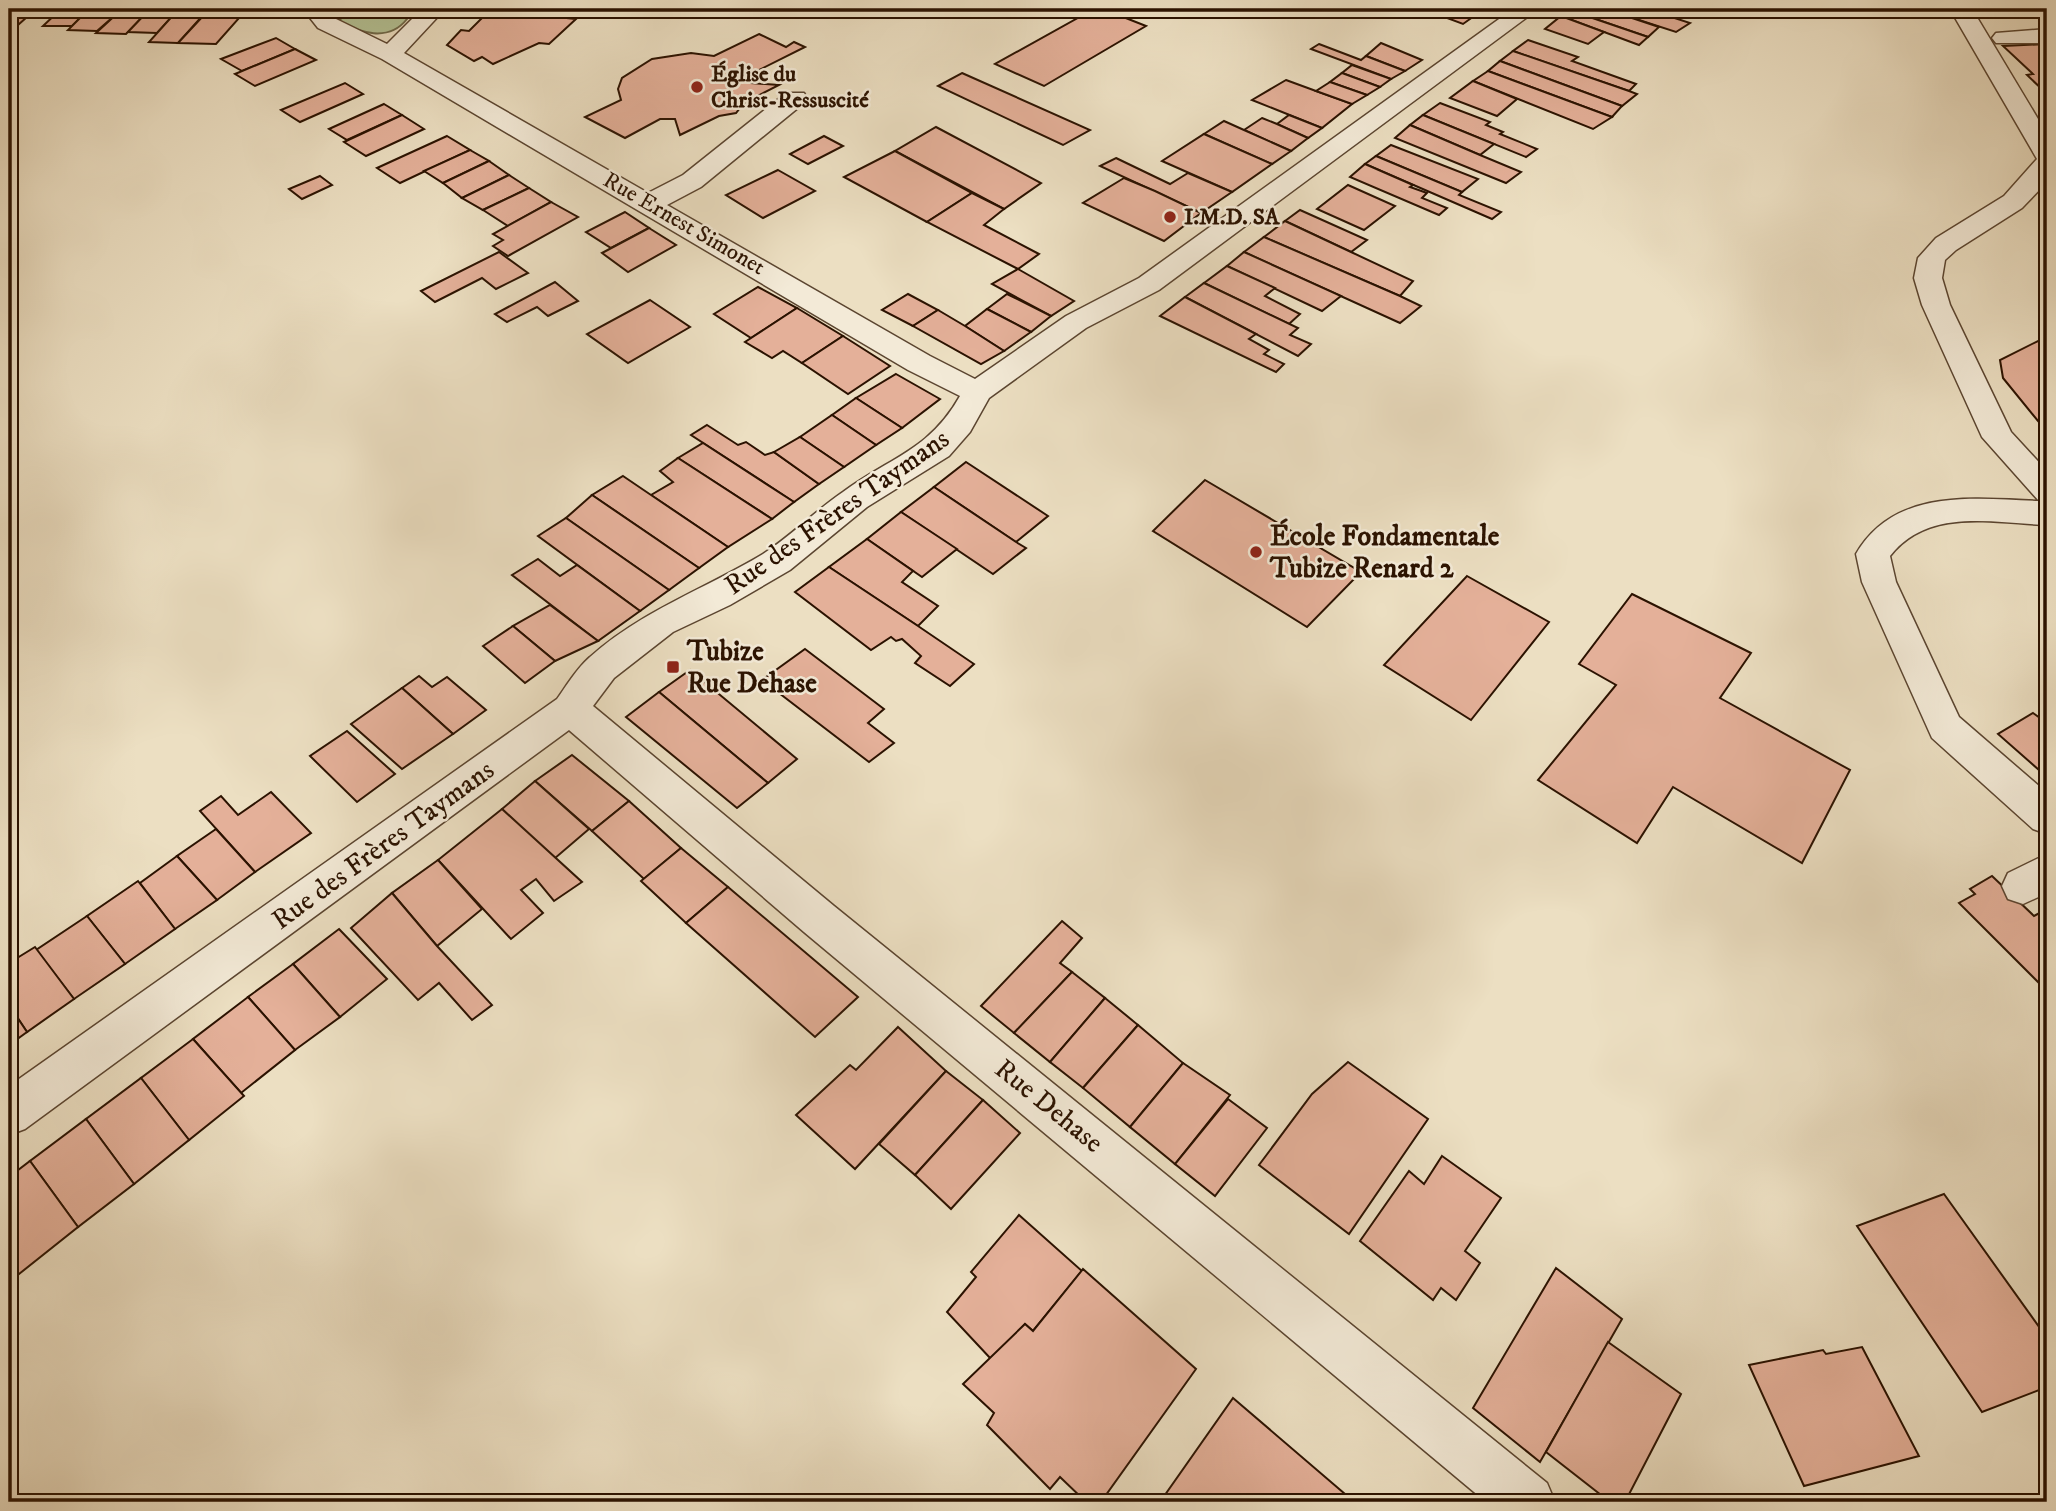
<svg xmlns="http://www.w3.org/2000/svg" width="2056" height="1511" viewBox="0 0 2056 1511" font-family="'IM FELL DW Pica',serif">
  <rect width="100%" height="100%" fill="#ecdfc2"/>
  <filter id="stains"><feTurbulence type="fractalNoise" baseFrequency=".00286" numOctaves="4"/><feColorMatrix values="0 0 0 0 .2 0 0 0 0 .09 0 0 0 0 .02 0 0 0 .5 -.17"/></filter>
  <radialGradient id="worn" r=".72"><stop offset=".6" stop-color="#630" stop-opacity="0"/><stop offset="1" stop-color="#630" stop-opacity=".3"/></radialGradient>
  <path fill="#b4c295" stroke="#706a4a" stroke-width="2" d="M 355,10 L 405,14 L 407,19 C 388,43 360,32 338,22 L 345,14 Z"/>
  <g fill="#e4b099" stroke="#2b1200" stroke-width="2">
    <polygon points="9,9 36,9 9,33"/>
    <polygon points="61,9 89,9 72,26 43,26"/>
    <polygon points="89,9 91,9 121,10 97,31 68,30"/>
    <polygon points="1094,9 1103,9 1146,26 1044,86 995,64"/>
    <polygon points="1423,9 1484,9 1463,24"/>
    <polygon points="1605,9 1647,9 1690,23 1676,32"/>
    <polygon points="1605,9 1659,27 1648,37 1569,10"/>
    <polygon points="121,10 148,11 126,34 96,33"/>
    <polygon points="490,10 576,19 549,44 539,43 493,64 482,57 474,61 447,45 461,30 469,31"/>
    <polygon points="1569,10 1648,37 1639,45 1561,16"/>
    <polygon points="148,11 177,11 157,33 128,32"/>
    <polygon points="176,12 205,13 178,43 149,42"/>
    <polygon points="204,15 240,17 216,44 178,43"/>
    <polygon points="1561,16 1604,32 1588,44 1545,29"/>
    <polygon points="759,34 786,47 794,42 805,47 749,75 751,83 779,85 744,103 736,113 719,116 680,135 675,119 660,119 625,138 585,117 621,100 618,89 622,78 652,59 691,53 714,56"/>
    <polygon points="276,38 295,49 242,71 221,59"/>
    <polygon points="1528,40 1578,57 1572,61 1636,84 1629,91 1513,51"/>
    <polygon points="1381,43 1422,60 1405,71 1366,56"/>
    <polygon points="1319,44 1361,60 1366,56 1405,71 1391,79 1311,49"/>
    <polygon points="2047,44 2047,94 2027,75 2033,74 2003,46"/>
    <polygon points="295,49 316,60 255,86 235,74"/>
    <polygon points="1513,51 1629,91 1637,94 1622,106 1500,61"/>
    <polygon points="1500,61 1622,106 1612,117 1488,71"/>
    <polygon points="1352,65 1391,79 1380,87 1342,73"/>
    <polygon points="1488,71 1612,117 1593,129 1473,81"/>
    <polygon points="962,73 1090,130 1063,145 938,86"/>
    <polygon points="1342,73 1380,87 1367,95 1330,82"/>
    <polygon points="1286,80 1316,91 1352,104 1322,128 1252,100"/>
    <polygon points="1473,81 1517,99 1497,116 1450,98"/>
    <polygon points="1330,82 1367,95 1352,104 1316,91"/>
    <polygon points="345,83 363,94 300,122 281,110"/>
    <polygon points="1440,103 1490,122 1486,125 1503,132 1500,134 1537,149 1526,157 1423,115"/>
    <polygon points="384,104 402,115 347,140 329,129"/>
    <polygon points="402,115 424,129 366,156 344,142"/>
    <polygon points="1289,115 1322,128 1308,138 1277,124"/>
    <polygon points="1423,115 1494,144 1480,155 1410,125"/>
    <polygon points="1262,118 1277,124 1308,138 1291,151 1244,130"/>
    <polygon points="1224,121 1244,130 1291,151 1272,164 1204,134"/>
    <polygon points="1410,125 1480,155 1521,172 1506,183 1395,138"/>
    <polygon points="936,127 1041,183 1004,209 895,151"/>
    <polygon points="1204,134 1272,164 1232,192 1162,161"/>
    <polygon points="447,136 470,150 400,183 377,168"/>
    <polygon points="824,136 843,146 808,164 790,154"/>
    <polygon points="1391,145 1478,179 1462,192 1376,156"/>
    <polygon points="470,150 489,161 443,183 424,171"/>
    <polygon points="895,151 972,193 927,222 844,177"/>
    <polygon points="1376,156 1462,192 1459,195 1501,212 1492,219 1365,164"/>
    <polygon points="1116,158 1170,184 1188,173 1232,192 1201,213 1100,166"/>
    <polygon points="489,161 509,175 462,198 443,183"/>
    <polygon points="1365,164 1413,185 1410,187 1427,193 1422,198 1447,208 1439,215 1350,177"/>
    <polygon points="778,170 815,191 763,218 726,195"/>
    <polygon points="509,175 529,188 483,210 462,198"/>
    <polygon points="320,176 332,185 302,199 289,189"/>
    <polygon points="1124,178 1155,191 1201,213 1164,241 1083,203"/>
    <polygon points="1348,185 1395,206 1364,230 1317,209"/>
    <polygon points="529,188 551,202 508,226 483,210"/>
    <polygon points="972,193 1004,209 984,225 1039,254 1018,269 927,222"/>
    <polygon points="551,202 578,217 508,256 493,246 503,240 493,234"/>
    <polygon points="1300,210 1367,240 1351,252 1285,221"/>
    <polygon points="625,212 649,228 611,248 586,232"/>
    <polygon points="1285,221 1351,252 1413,281 1400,296 1264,237"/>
    <polygon points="649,228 676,245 628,272 602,253"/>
    <polygon points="1264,237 1400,296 1421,306 1400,323 1244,252"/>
    <polygon points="499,252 528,273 496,289 482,278 435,302 421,291"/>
    <polygon points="1244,252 1341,296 1322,311 1227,266"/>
    <polygon points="1227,266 1275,288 1265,296 1300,314 1289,324 1204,283"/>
    <polygon points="1018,269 1074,301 1051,316 992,284"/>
    <polygon points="555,282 578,301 548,316 537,307 507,322 495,314"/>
    <polygon points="1204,283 1298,328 1290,335 1311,344 1298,356 1185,297"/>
    <polygon points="758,287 797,308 751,338 714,314"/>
    <polygon points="908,294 938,310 913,326 882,310"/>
    <polygon points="1007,294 1051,316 1031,332 987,309"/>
    <polygon points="1185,297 1256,334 1249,339 1269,350 1264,354 1284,364 1276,372 1160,316"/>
    <polygon points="650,300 690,327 628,363 587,334"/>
    <polygon points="797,308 843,336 802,363 783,351 772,358 745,342"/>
    <polygon points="987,309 1031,332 1004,351 965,326"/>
    <polygon points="938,310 965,326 1004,351 981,364 913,326"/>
    <polygon points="843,336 890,366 848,394 802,363"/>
    <polygon points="2038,341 2047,344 2047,432 2003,378 2000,360"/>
    <polygon points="896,374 940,399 902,428 856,398"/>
    <polygon points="856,398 902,428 876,445 832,415"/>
    <polygon points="832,415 876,445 844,467 800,437"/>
    <polygon points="707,425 738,445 746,442 765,455 774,452 819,484 794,502 691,435"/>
    <polygon points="800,437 844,467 819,484 774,452"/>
    <polygon points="703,443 794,502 772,519 678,458"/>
    <polygon points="678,458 772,519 728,547 651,495 673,482 660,471"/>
    <polygon points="966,462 1048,516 1016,542 934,487"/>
    <polygon points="623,476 651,495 728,547 699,568 592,495"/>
    <polygon points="1205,480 1361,572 1307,627 1153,531"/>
    <polygon points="934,487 1016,542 1026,548 993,574 901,512"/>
    <polygon points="592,495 699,568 669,590 566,518"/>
    <polygon points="901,512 957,549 922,577 867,539"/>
    <polygon points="566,518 669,590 640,611 538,536"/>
    <polygon points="867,539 913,571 902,582 938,606 918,626 829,567"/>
    <polygon points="538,559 560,576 577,565 640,611 598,641 512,575"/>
    <polygon points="829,567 918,626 974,664 950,686 915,663 921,656 902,639 896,641 891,637 871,650 795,592"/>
    <polygon points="1467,576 1549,622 1471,720 1384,665"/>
    <polygon points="1632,594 1751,653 1720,698 1850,770 1802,863 1673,787 1637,843 1538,780 1616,685 1579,664"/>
    <polygon points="550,605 598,641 555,661 513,626"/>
    <polygon points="513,626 555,661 525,683 483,646"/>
    <polygon points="805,649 884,709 868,723 894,743 869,762 762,680"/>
    <polygon points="690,670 797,759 768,783 659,692"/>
    <polygon points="419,676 432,687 447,677 486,710 453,734 402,688"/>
    <polygon points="402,688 453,734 402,769 351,724"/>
    <polygon points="659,692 768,783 737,808 626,717"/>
    <polygon points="2033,713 2047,723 2047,777 1998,734"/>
    <polygon points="347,731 395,774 357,802 310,756"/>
    <polygon points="572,755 629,801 592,831 535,781"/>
    <polygon points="535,781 589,829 554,859 502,809"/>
    <polygon points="271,792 311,833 255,872 200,811 221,796 238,815"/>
    <polygon points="629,801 681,848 644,879 592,831"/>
    <polygon points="502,809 582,882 554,901 536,879 521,890 543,913 511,939 438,860"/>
    <polygon points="216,829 255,872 217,900 177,856"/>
    <polygon points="681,848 728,887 686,923 641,881"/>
    <polygon points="177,856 217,900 175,929 140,883"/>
    <polygon points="438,860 482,909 437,946 392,893"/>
    <polygon points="1992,876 2034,916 2047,909 2047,991 1959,903 1975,894 1970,889"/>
    <polygon points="138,881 175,929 125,964 87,916"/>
    <polygon points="728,887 858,997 815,1037 686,923"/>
    <polygon points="392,893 437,946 492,1005 472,1020 439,983 418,1000 351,928"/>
    <polygon points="87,916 125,964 74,999 36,950"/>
    <polygon points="1062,921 1082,938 1060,963 1072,972 1014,1033 981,1006"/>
    <polygon points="339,929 387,979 340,1017 293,964"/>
    <polygon points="35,947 74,999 27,1032 9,1005 9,963"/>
    <polygon points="293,964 340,1017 295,1050 248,997"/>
    <polygon points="1072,972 1105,998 1050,1062 1014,1033"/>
    <polygon points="248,997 295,1050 241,1093 193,1039"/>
    <polygon points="1105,998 1138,1025 1083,1088 1050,1062"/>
    <polygon points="9,1005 27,1032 9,1045"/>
    <polygon points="1138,1025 1183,1063 1130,1127 1083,1088"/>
    <polygon points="898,1027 946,1071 855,1169 796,1115 850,1065 856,1070"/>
    <polygon points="193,1039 244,1096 189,1140 141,1078"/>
    <polygon points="1348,1062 1428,1119 1349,1234 1259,1165 1312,1094"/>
    <polygon points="1183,1063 1230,1095 1175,1164 1130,1127"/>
    <polygon points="946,1071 983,1100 915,1175 879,1144"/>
    <polygon points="141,1078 189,1140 134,1184 86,1119"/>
    <polygon points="1228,1099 1267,1128 1215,1196 1175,1164"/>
    <polygon points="983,1100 1020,1133 951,1209 915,1175"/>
    <polygon points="86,1119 134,1184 78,1227 30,1161"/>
    <polygon points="1442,1156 1501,1198 1465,1251 1480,1263 1456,1300 1441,1288 1433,1300 1360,1241 1409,1171 1424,1184"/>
    <polygon points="30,1161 78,1227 9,1282 9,1177"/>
    <polygon points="1944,1194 2047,1338 2047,1387 1982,1412 1857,1226"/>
    <polygon points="1019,1215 1082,1271 1033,1331 1025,1324 991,1359 947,1312 976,1277 971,1272"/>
    <polygon points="1556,1268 1622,1319 1540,1462 1473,1408"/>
    <polygon points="1083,1269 1196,1369 1103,1499 1086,1502 1060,1477 1050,1489 987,1425 994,1413 963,1384 1025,1324 1033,1331"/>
    <polygon points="1608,1342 1681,1394 1625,1502 1610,1502 1546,1452"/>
    <polygon points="1862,1347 1919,1456 1804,1486 1749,1365 1823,1350 1826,1354"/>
    <polygon points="1233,1398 1352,1500 1351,1502 1160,1502"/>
  </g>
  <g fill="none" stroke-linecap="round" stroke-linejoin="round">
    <g stroke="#5b4530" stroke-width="3">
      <g id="minor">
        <path d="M 303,9 L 326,9 L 334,18 L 387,44 L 422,9 L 445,9 L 404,53 L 648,193 L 683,175 L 786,93 L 804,93 L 807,98 L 804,103 L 701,187 L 667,205 L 930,356 L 975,379 L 1066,316 L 1139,278 L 1513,9 L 1538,9 L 1159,290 L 1086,328 L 989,398 L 970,432 L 949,456 L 867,507 L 790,570 L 730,605 L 673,632 L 614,678 L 593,706 L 834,906 L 1547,1483 L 1555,1502 L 1486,1502 L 804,932 L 569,730 L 25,1129 L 9,1135 L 9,1086 L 557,699 C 567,685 577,668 590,657 C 641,611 705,589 763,554 C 791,536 815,511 843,492 C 890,457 929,451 960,396 L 908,370 L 382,59 L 318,28 Z"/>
        <path d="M 1950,9 L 1972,9 L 2047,134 L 2047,182 L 2022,208 L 1956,250 L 1945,260 L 1942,278 L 1950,305 L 2011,432 L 2047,471 L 2047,525 C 1993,523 1928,507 1890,556 L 1896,582 L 1959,717 L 2047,793 L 2047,834 L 2033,829 L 1932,738 L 1862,582 L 1856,554 C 1894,488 1973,498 2039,501 L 1982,437 L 1922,305 L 1914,278 L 1918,258 L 1936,238 L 2004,196 L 2037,159 Z"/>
        <polygon points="2047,29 2047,43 1996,43 1992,38 1996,33"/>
        <polygon points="2047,854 2047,893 2023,904 2008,899 2002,886 2008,873"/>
      </g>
    </g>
    <use href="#minor" fill="#f3ead7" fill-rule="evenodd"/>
  </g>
  <g fill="#8f2418" stroke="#f3ead7" stroke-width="2.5">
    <circle cx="697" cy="87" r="7"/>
    <circle cx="1170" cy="217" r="7"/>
    <circle cx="1256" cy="552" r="7"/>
    <rect x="666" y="660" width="14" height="14" rx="3.5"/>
  </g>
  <g text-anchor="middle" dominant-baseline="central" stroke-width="5" stroke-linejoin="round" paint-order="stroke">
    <g font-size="23" font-weight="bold" fill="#2b1200" stroke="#f3ead7" text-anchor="start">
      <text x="711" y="74">Église du<tspan x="711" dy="26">Christ-Ressuscité</tspan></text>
      <text x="1184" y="217">I.M.D. SA</text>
    </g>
    <g font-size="23" fill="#2b1200" stroke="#f3ead7">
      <text transform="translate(684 224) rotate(30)">Rue Ernest Simonet</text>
    </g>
    <g font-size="28" fill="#2b1200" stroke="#f3ead7">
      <text transform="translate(837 512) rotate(-35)">Rue des Frères Taymans</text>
      <text transform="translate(383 845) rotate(-36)">Rue des Frères Taymans</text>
      <text transform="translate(1049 1106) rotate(39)">Rue Dehase</text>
    </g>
    <g font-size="28" font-weight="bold" fill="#2b1200" stroke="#f3ead7" text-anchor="start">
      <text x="1270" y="536">École Fondamentale<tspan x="1270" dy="32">Tubize Renard 2</tspan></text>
      <text x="687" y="651">Tubize<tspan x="687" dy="32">Rue Dehase</tspan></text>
    </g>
  </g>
  <rect width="2056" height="1511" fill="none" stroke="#ecdfc2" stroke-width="35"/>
  <rect x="10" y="10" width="2035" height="1490" fill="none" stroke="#2b1200" stroke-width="3.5"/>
  <rect x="18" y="18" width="2021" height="1476" fill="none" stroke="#2b1200" stroke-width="2"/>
  <rect width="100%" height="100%" filter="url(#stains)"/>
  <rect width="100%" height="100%" fill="url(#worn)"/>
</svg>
